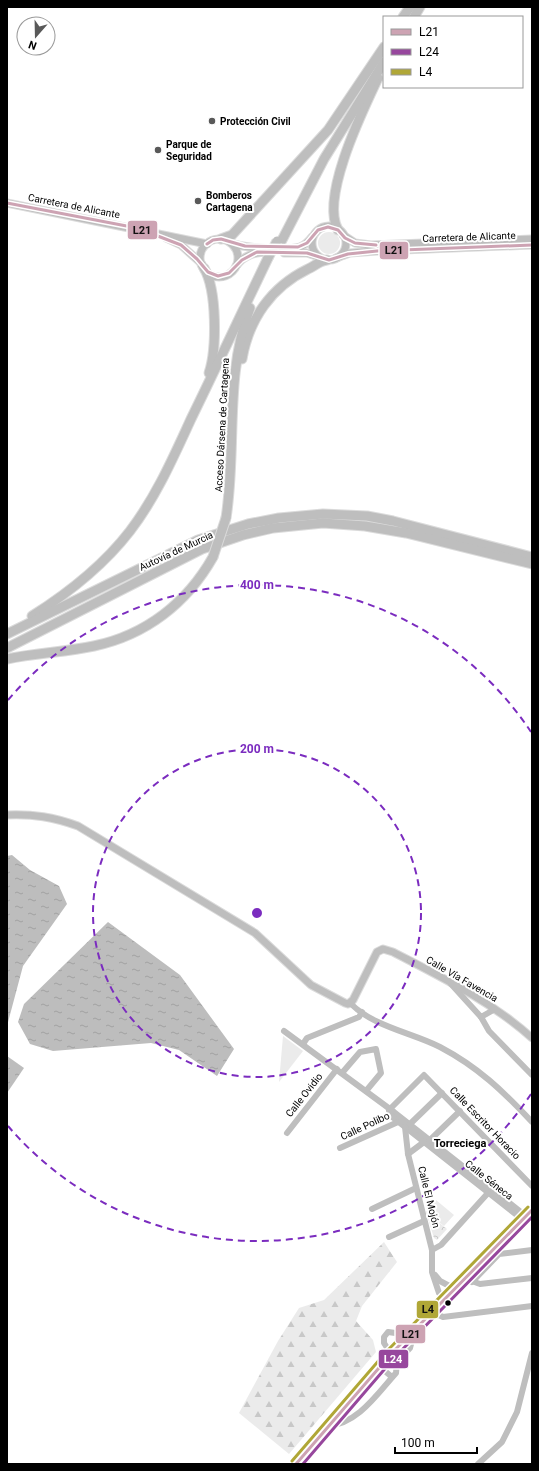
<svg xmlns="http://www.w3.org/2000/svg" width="539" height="1471" viewBox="0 0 539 1471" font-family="Roboto,sans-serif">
  <defs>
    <pattern id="forest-firs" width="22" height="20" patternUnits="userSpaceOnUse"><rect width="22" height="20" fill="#ebebeb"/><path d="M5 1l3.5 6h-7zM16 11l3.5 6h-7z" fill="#c8c8c8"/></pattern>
    <pattern id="park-crowns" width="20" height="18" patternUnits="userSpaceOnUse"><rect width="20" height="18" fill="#ebebeb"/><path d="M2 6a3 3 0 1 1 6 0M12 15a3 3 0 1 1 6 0" fill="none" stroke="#c8c8c8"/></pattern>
    <pattern id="water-ripples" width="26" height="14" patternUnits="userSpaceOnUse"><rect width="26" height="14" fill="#bdbdbd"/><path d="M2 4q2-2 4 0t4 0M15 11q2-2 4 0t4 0" fill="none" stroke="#a1a1a1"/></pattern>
  </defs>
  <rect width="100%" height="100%" fill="#fff"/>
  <polygon fill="url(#forest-firs)" points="384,1242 397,1262 362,1306 356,1321 373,1340 376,1352 289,1454 239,1413 278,1341 299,1308 324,1300"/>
  <polygon fill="url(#park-crowns)" points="426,1212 447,1229 437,1240 434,1238"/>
  <g fill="#ebebeb">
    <circle cx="329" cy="243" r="11"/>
    <polygon points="283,1036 303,1051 279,1082"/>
    <polygon points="436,1200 454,1215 444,1226 426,1212"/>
  </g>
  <g fill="url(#water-ripples)">
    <polygon points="12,855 30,870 59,886 67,904 23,966 7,1026 7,856"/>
    <polygon points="108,922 180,975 234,1049 217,1076 179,1050 151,1043 53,1051 30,1044 18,1022 24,1004"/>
    <polygon points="7,1056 24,1068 7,1093"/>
  </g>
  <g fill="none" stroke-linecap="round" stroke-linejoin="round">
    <g stroke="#dbdbdb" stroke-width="9">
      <g id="major">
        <polyline points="7,203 207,244"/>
        <circle cx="329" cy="243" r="17"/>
        <polyline points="343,235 355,243 371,245 532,239"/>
        <polyline points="166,238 181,245 202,264"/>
        <circle cx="219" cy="258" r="19"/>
        <path d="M 231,243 C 243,248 287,251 300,247 C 305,245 309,241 312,237"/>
        <polyline points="284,253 307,253 319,257"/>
        <polyline points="336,258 350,253 377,251 532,245"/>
        <path d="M 236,266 C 245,254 256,252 270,252"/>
        <path d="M 7,815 C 34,814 53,817 78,826 L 255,933 L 311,985 L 345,1003 L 348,1004 L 353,1000 L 377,952 L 383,949 L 393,952 C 441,977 491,1001 532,1038"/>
        <polyline points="296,1464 391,1354 532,1210"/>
      </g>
    </g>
    <g stroke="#dbdbdb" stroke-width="11">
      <g id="highway">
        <polyline points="403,17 410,7"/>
        <polyline points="414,17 420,7"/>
        <path d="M 338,230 C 320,197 363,110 378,78"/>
        <polyline points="221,239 232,235 328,130 384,47"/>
        <polyline points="281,242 324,159 384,62"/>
        <path d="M 204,268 C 217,290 217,349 209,373"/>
        <path d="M 242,359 C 249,319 271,287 308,269 C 315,266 319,261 327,260"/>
        <path d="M 226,518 C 237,448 224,376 250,308"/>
        <path d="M 32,616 C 70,592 103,566 130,531 C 156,497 173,458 191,419 C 217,366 242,312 268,258"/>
        <polyline points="7,634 198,540 248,524 279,518 323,514 367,516 393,521 532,557"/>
        <polyline points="7,648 202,549 243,535 273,528 323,523 365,526 406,533 532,564"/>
        <path d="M 7,659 C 36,653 66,652 94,646 C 146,635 187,603 213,557"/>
      </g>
    </g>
    <g stroke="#bebebe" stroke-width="6">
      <polyline points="451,984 481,1017 495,1009"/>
      <path d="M 350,1003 C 374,1027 410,1032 440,1047 C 478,1067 503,1091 532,1122"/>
      <polyline points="481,1017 489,1031 532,1075"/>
      <polyline points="284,1031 394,1112 526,1216"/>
      <polyline points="303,1044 307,1038 359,1017 362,1012"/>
      <polyline points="342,1073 360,1052 376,1049 381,1073 366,1091"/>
      <polyline points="389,1110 424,1075 532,1186"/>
      <polyline points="389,1110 391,1116 523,1220"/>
      <polyline points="410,1124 442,1093"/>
      <polyline points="405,1127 408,1154 432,1250 432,1272 439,1293 445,1299"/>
      <polyline points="287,1133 337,1069"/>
      <polyline points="430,1140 460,1111"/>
      <polyline points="340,1148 398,1122"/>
      <polyline points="408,1154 424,1142"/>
      <polyline points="372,1209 416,1188"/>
      <polyline points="389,1237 424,1221"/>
      <polyline points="432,1250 441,1245 488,1193"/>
      <polyline points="435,1275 440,1281 455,1289"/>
      <polyline points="469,1280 480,1284 532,1278"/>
      <polyline points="472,1282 499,1254 532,1250"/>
      <polyline points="432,1312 443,1317 532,1306"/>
      <polyline points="391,1354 384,1343 384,1337 388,1332 410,1335"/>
      <polyline points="380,1367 392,1377"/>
      <path d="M 327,1426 C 357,1425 378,1393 396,1373 L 397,1362 L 410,1348 L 415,1329"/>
      <polyline points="478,1464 502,1442 517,1412 532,1353"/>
    </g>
    <use href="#major" stroke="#bebebe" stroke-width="7"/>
    <use href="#highway" stroke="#bebebe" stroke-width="9"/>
    <g stroke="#dbdbdb" stroke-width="11" stroke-linecap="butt">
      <g id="highway-bridge">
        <polyline points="268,258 277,241"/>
        <polyline points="213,557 226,518"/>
      </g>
    </g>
    <use href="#highway-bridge" stroke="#bebebe" stroke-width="9"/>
    <g stroke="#fff" stroke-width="6">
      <g id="bus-1">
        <polyline points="7,203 137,228 181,245 197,259 208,272 218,276 229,273 242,260 257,252 307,253 329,260 348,254 377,251 532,245"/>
        <polyline points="207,244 213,240 221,239 245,246 298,247 307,243 318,230 328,227 338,230 345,238 355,243 376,245"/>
        <polyline points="296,1464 391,1354 532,1210"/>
      </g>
    </g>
    <g stroke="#fff" stroke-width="6">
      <polyline id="bus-2" points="303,1464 395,1357 532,1217"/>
    </g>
    <g stroke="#fff" stroke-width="6">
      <polyline id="bus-3" points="292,1461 387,1351 528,1207"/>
    </g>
    <use href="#bus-1" stroke="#cda3b3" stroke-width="3"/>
    <use href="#bus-2" stroke="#97479d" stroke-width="3"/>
    <use href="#bus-3" stroke="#b0a737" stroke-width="3"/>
  </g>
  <g fill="none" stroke="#7b2cbf" stroke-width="2" stroke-dasharray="7 5">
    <circle cx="257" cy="913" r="164"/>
    <path d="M531 1094A328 328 0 0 1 8 1126M8 700A328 328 0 0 1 531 732"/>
  </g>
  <g fill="#595959" stroke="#fff" stroke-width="1.5">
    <circle cx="212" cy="121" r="4"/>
    <circle cx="158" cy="150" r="4"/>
    <circle cx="198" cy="201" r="4"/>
  </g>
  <circle fill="#000" stroke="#fff" stroke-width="1.5" cx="448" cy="1303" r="3.5"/>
  <g text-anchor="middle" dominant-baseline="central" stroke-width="4" stroke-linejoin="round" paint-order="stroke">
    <g font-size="10" font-weight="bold" fill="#000" stroke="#fff" text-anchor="start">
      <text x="220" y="121">Protección Civil</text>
      <text x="166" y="144">Parque de<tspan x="166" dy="12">Seguridad</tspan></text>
      <text x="206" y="195">Bomberos<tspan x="206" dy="12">Cartagena</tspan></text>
    </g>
    <g font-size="10" fill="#000" stroke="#fff">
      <text transform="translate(74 206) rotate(11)">Carretera de Alicante</text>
      <text transform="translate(469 237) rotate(-2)">Carretera de Alicante</text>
      <text transform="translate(222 425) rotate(-87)">Acceso Dársena de Cartagena</text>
      <text transform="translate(176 551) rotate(-25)">Autovía de Murcia</text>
      <text transform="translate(462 979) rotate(30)">Calle Vía Favencia</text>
      <text transform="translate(304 1095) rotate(-52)">Calle Ovidio</text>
      <text transform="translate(485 1123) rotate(46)">Calle Escritor Horacio</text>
      <text transform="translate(365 1126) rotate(-25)">Calle Polibo</text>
      <text transform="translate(489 1180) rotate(38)">Calle Séneca</text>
      <text transform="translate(429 1197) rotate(76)">Calle El Mojón</text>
    </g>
    <g font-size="11" font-weight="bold" fill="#000" stroke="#fff">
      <text x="460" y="1143">Torreciega</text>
    </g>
  </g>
  <circle cx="257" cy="913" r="6" fill="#7b2cbf" stroke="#fff" stroke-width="2"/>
  <g font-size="12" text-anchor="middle" font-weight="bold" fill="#7b2cbf" stroke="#fff" stroke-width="4" stroke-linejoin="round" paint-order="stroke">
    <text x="257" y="589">400 m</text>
    <text x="257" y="753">200 m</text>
  </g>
  <g stroke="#fff" stroke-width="1.5">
    <rect x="127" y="220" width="31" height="20" rx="4" fill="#cda3b3"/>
    <rect x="379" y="241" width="30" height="19" rx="4" fill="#cda3b3"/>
    <rect x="416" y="1300" width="23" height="19" rx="4" fill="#b0a737"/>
    <rect x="395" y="1324" width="31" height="20" rx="4" fill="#cda3b3"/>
    <rect x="378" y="1349" width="31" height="20" rx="4" fill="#97479d"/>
  </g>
  <g font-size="11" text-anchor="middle" font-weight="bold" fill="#fff">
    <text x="393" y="1363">L24</text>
  </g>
  <g font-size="11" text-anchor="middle" font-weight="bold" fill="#111">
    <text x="142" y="234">L21</text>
    <text x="394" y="254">L21</text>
    <text x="428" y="1313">L4</text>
    <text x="411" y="1338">L21</text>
  </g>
  <rect width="539" height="1471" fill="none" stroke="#000000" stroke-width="16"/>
  <rect x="383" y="16" width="140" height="72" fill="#ffffff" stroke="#999999"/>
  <rect x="391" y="29" width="20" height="6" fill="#cda3b3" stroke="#999999"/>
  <text x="419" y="36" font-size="12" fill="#000000">L21</text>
  <rect x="391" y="49" width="20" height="6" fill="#97479d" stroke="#999999"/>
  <text x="419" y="56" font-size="12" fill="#000000">L24</text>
  <rect x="391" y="69" width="20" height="6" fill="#b0a737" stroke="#999999"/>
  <text x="419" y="76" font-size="12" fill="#000000">L4</text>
  <g transform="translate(36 36) rotate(200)"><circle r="19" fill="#ffffff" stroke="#999999"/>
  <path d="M0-3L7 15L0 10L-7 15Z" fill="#595959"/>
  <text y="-6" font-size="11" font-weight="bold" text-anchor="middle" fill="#000000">N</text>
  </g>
  <path d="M395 1447v6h82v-6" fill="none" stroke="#000000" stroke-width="2"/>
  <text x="401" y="1447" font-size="12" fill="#000000" stroke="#ffffff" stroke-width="3" paint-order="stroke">100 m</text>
</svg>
